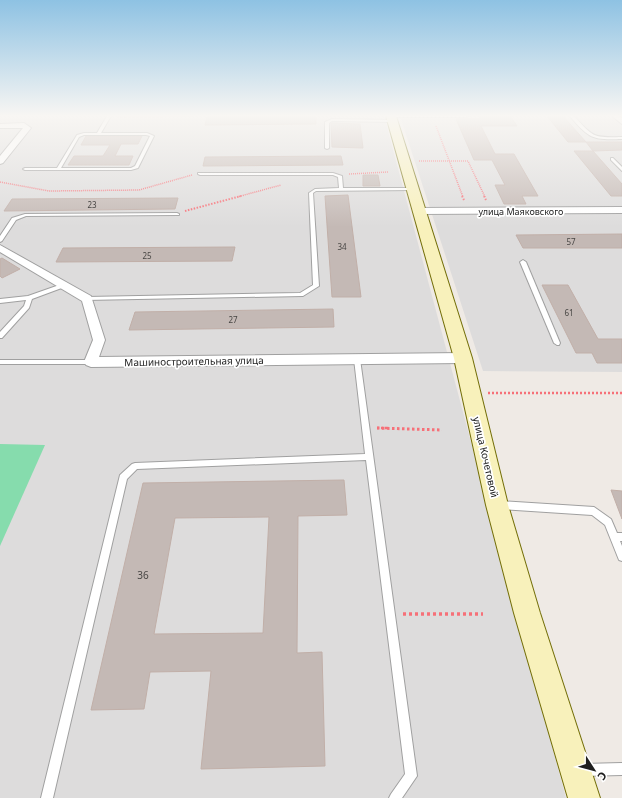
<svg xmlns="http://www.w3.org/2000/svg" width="622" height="798" viewBox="0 0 622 798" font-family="'Noto Sans',sans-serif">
  <rect width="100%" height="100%" fill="#efeae5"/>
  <g fill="#dddcdc">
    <polygon points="0,116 384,116 566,798 0,798"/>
    <polygon points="400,116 622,116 622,372 483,371"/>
  </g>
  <polygon fill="#86dcad" points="0,444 45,445 0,546"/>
  <g fill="#c4b9b5" stroke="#c1afa8" fill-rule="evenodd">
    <polygon points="547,116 563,116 586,142 568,142"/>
    <polygon points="207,117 316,117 316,124 205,125"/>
    <polygon points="479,117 511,117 517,126 481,126 495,154 514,154 538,196 522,196 526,204 504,204 495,185 505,185 492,160 474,160 456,119 481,119"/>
    <polygon points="331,123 360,124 363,148 332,147"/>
    <polygon points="86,136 142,136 138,144 121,144 115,156 133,156 129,165 68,165 74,156 103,156 110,145 81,145"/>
    <polygon points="586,142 622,142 622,150 593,151"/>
    <polygon points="574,151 593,151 622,184 622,196 611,196"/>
    <polygon points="341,156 343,165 203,166 205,157"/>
    <polygon points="363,175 378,175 380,186 363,186"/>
    <polygon points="348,195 361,297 332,297 325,196"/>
    <polygon points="178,198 175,209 4,211 12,199"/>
    <polygon points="622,234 622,248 523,248 516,235"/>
    <polygon points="235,247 232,261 56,262 63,248"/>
    <polygon points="2,258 20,269 2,278 0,276 0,259"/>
    <polygon points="542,285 568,285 598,339 622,339 622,363 597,363 592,353 576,353"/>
    <polygon points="333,309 334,327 129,330 135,312"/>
    <path d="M 344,480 L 347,515 L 298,516 L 297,653 L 322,652 L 325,766 L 201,769 L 211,671 L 150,672 L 144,709 L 91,710 L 143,483 ZM 269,517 L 263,633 L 154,634 L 175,518 Z"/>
    <polygon points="611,490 622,491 622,519"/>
  </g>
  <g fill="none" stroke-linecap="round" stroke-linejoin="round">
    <g stroke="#a0a0a0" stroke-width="2">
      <g id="lane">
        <path d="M 107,116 L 111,116 L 101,133 L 147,133 L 154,136 L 138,168 L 131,170 L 25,170 L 23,169 L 25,168 L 57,168 L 77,135 L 84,133 L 97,133 ZM 84,135 L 146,135 L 150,136 L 135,166 L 131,168 L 61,168 L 79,137 Z"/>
        <polygon points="389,116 468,116 466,117 391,117"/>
        <path d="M 570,116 L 574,116 C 593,137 593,138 622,137 L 622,139 C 593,140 589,139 570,116 Z"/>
        <polygon points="332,119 393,120 395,121 393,122 332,121 329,123 329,148 327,149 325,148 325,122"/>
        <polygon points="611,158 613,158 622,167 622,171 611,160"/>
        <polygon points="198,173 333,173 342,176 343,188 414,188 416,189 414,190 316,191 313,193 319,286 303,296 85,300 84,299 87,297 300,293 313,285 309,193 315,189 339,188 338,177 333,175 200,175 198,174"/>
        <polygon points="177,213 179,214 179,215 26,216 16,220 2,241 0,242 0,236 12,218 25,214"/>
        <polygon points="523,260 526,262 560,343 559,345 557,345 554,343 520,262"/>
        <polygon points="65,283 67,284 67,286 32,299 29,308 2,338 0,338 0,332 24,306 26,300 0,303 0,299 28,296"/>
        <polygon points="355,357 357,357 360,359 417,776 402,798 389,798 391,794 405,774 366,460 137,469 127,479 53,798 41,798 120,475 132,464 135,463 365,454 354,359"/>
        <polygon points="0,360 91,360 94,362 91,364 0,364"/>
        <polygon points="499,501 594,507 611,519 617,533 622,533 622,541 620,541 622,546 622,561 619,560 605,525 592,515 499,509 496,508 495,505 496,502"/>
        <polygon points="622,763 622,775 582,776 578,774 576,770 578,766 582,764"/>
      </g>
    </g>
    <g stroke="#a0a0a0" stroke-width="2">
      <g id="street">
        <polygon points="612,116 619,116 622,118 622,124"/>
        <polygon points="24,123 31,128 3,163 0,164 0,156 23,128 0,128 0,124"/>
        <polygon points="622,207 622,213 420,214 415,211 420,208"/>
        <polygon points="0,245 91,296 105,340 99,357 463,353 468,355 470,358 468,361 463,363 91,367 86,365 84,362 93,340 82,301 0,252"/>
      </g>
    </g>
    <g stroke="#736e08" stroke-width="2">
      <polygon id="secondary" points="386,116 396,116 472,358 508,505 540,613 600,798 568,798 514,613 486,505 454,358"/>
    </g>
    <g stroke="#f67078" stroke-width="1.5" stroke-dasharray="1 1" stroke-linecap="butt">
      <polyline points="118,117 191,116"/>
      <polyline points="436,126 463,197"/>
      <polyline points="419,161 468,161 485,197"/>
      <polyline points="349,174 388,172"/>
      <polyline points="0,182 49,191 139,190 192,175"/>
      <polyline points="237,197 281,185"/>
    </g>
    <g stroke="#f67078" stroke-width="2" stroke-dasharray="1.5 1.5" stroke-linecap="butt">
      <polyline points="462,196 464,200"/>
      <polyline points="484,196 486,200"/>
      <polyline points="185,211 241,196"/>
    </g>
    <g stroke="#f67078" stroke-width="2.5" stroke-dasharray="2 2" stroke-linecap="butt">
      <polyline points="488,393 622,393"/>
      <polyline points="377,428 388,428"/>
    </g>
    <polyline stroke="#f67078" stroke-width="3" stroke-dasharray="2.5 2.5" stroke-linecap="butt" points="377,428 442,430"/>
    <polyline stroke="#f67078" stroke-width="3.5" stroke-dasharray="3 3" stroke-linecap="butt" points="403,614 483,614"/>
    <use href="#lane" fill="#fff" fill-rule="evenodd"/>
    <use href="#street" fill="#fff" fill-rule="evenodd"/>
    <use href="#secondary" fill="#f8f1bb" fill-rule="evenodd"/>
  </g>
  <linearGradient id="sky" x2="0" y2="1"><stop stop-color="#8ec2e3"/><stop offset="0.51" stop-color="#f8f6f3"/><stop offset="1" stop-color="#f8f6f3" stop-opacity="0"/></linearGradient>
  <rect width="622" height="227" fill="url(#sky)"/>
  <g text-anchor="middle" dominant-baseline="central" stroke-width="3.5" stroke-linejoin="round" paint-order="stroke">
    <g font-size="8" fill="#484644">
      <text x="92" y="204">23</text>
      <text x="571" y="241">57</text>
      <text x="342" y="246">34</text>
      <text x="147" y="255">25</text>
      <text x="569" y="312">61</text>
      <text x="233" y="319">27</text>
    </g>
    <g font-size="9" fill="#1f1f1f" stroke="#fff">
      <text x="521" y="211">улица Маяковского</text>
    </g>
    <g font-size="10" fill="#1f1f1f" stroke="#fff">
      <text transform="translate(194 361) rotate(-1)">Машиностроительная улица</text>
      <text transform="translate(486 457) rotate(77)">улица Кочетовой</text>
    </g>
    <g font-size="10" fill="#484644">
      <text x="143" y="575">36</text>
    </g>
  </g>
  <g transform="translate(594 770) rotate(126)" stroke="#ffffff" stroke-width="3" paint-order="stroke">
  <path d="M0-3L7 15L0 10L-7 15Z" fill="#1f1f1f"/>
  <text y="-6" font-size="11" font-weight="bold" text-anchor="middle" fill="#1f1f1f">С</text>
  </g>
</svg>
